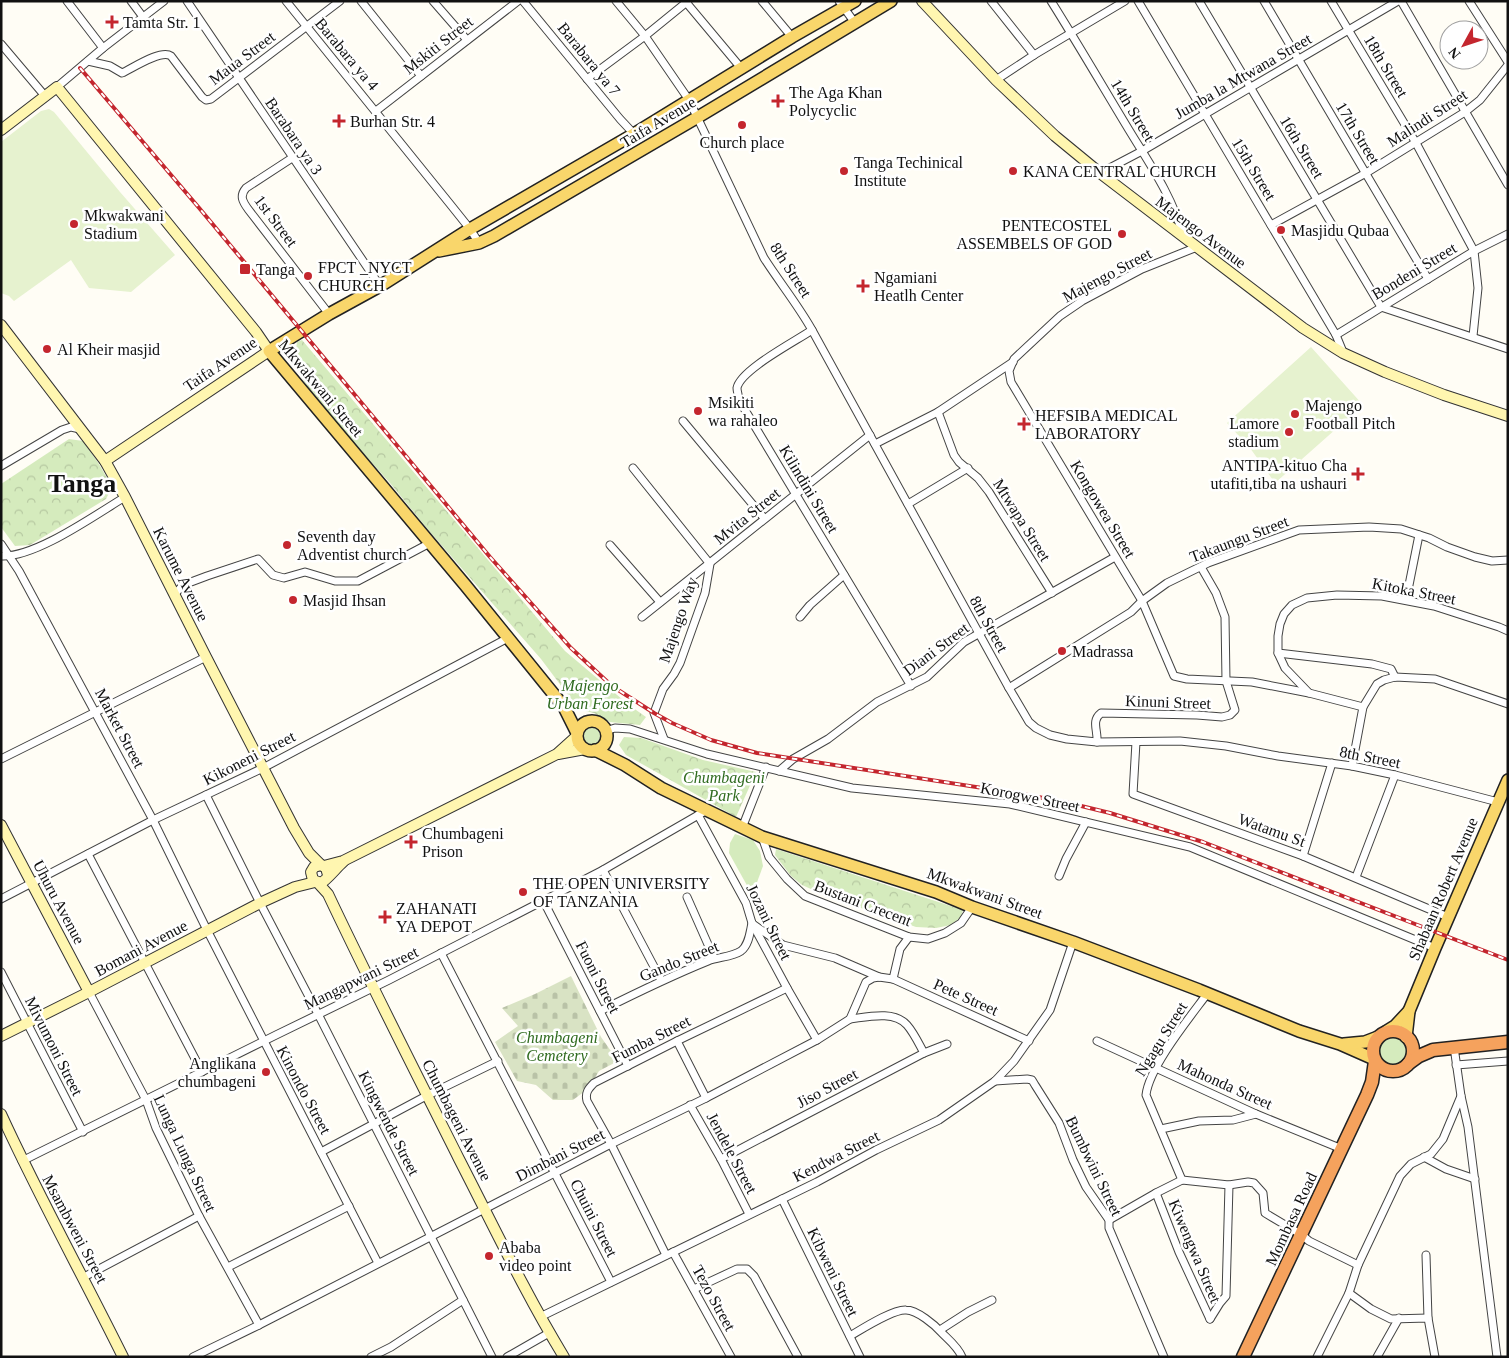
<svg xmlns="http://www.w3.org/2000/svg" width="1509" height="1358" viewBox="0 0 1509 1358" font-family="Georgia,serif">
  <defs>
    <pattern id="cemetery-stones" width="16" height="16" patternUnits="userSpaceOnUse" patternTransform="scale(1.25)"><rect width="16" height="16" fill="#d9e3c4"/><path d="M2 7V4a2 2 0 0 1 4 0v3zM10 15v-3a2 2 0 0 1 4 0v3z" fill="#b9c2a7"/></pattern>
    <pattern id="park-crowns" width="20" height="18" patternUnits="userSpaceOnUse" patternTransform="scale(1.25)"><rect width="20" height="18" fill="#d5ebbd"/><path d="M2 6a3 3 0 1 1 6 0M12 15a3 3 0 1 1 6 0" fill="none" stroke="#b6c8a1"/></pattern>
  </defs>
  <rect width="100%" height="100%" fill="#fffdf5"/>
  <polygon fill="url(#cemetery-stones)" points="571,976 601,1037 618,1061 599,1071 589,1088 573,1100 553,1100 536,1085 517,1081 495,1042 518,1026 502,1008 535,994"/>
  <g fill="url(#park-crowns)">
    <polygon points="302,340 565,651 629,705 646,717 640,725 610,722 594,713 581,710 568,695 541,659 430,532 390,483 313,397 294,364 297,342"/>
    <polygon points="69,439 83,441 99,464 112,487 106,499 30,545 15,546 1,527 1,484"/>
    <polygon points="624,737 641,738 703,760 756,772 736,817 626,755 619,745"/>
    <polygon points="776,849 963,910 961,917 951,925 936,928 916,927 829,897 802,885 791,876 775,855"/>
  </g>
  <g fill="#d5ebbd">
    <circle cx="591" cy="736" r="9"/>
    <polygon points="735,834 753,840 760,851 763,866 756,885 749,889 729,853 730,843"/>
    <circle cx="1394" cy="1052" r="15"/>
  </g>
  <g fill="#e6f2cf">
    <polygon points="49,109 54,112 120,192 175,255 131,292 89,288 71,260 14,301 9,296 1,293 1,142 41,111"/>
    <polygon points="1311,347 1363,405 1275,483 1250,448 1227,423"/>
  </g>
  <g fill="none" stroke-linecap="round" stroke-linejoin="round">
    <g stroke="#444" stroke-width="9">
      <g id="street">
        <polyline points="67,1 103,48"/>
        <polyline points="131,1 143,17"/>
        <polyline points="187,1 380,286"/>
        <polyline points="286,1 450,204 470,229 479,243"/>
        <polyline points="361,1 421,76"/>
        <polyline points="433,1 467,40"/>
        <polyline points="523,1 620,119 634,134"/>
        <path d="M 616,1 L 645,36 L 689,100 L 764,258 C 780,283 798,305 812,330 L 1009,688 L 1029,722 L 1036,728 L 1050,735 L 1067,739 L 1097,742 L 1180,741 L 1226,746 L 1278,756 L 1352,766 L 1395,775 L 1498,802"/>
        <polyline points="685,1 741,68"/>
        <polyline points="762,1 792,37"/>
        <polyline points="839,1 855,23"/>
        <polyline points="991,1 1034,55"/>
        <path d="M 1051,1 C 1078,44 1103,87 1129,130 C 1149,163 1173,197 1183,236"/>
        <polyline points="1138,1 1336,335 1343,352"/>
        <polyline points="1199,1 1381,307 1508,349"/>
        <polyline points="1264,1 1428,279"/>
        <polyline points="1331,1 1416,143 1474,251 1478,288 1473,336"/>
        <polyline points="1401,1 1508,185"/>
        <polyline points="1469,1 1508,62"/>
        <polyline points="1,44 45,96"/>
        <path d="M 88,61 L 110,66 L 122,73 C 133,68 161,49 171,56 L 202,97 L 206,100 L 211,99 L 340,1"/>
        <polyline points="587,79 645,36 688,1"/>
        <polyline points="996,80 1034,55 1125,1"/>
        <polyline points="57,87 103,48 164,1"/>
        <polyline points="376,111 518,1"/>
        <path d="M 292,158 L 246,188 C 239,196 243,202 248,209 L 329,314"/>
        <polyline points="1100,173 1142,151 1398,1"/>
        <polyline points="1271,225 1366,173 1465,112 1480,100 1508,65"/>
        <polyline points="1197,247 1142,269 1082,301 1060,316 1014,359 1009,371 1011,382 1142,601 1174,676 1187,679 1252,682 1309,693"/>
        <path d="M 812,330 C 796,341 740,370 737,388 C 737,392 739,397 739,400 L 911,686"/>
        <polyline points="1336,335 1474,251 1508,234"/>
        <polyline points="938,412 954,455 959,462 978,478 989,492 1052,593"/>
        <polyline points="683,421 764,518"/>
        <polyline points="875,444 938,412 1013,362"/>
        <polyline points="1,466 62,430 71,427 80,429"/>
        <polyline points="633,468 710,564 705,593 680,663 674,674 663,689 654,713 664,739"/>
        <polyline points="908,504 968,468"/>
        <polyline points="1,544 19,571 153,820 207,930 378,1263"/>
        <polyline points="610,545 660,602"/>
        <path d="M 1,556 C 35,558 95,515 125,497"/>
        <polyline points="174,595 183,585 207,576 258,559 273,575 284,578 305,572 335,581 358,581 430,543"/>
        <polyline points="1406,600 1419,535"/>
        <polyline points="642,617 870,435"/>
        <polyline points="800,617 810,605 844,575"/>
        <polyline points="1278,653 1372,664 1391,669 1395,677"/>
        <polyline points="1009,688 1131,612 1142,601 1167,583 1208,563 1299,530 1369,527 1401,529 1429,538 1447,547 1475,557 1492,561 1508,560"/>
        <polyline points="1363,707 1309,693 1285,668 1278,653 1278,636 1280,624 1284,614 1292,605 1307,598 1337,595 1382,596 1434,606 1499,627 1508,631"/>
        <polyline points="605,731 615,728 630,729 707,754 852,788 1010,804 1190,847 1435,948"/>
        <path d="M 1097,742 C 1098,730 1091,721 1101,713 L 1197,715 L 1222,717 L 1230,715 L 1235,710 L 1226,681 L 1225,617 L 1216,593 L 1201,567"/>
        <polyline points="1136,742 1133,794 1303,856 1448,917"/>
        <polyline points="1,759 206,657"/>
        <polyline points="1352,766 1363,707 1377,684 1384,680 1395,677 1435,679 1508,704"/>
        <polyline points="779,771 793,759 828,739 877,702 927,677 964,642 1115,557"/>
        <polyline points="206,795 260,903 318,1014 492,1357"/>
        <polyline points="698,815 746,903 752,923 787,988 817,1040"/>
        <polyline points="742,828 766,767"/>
        <polyline points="762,837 769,857 787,879 805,896 909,937 928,939 945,933 961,923 972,907"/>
        <polyline points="88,854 202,1072"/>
        <polyline points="1303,856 1332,763"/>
        <polyline points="603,870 661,980"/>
        <polyline points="1059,876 1066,859 1086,822"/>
        <polyline points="1356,877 1395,775"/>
        <polyline points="687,897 714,958"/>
        <polyline points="1,899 153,820 263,768 508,638"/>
        <polyline points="543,900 628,1066"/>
        <polyline points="754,925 783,945 835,958 879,977"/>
        <polyline points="441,953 611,1282"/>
        <polyline points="1,972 83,1132"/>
        <polyline points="893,979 900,949 909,937"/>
        <polyline points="89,992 146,1100 156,1128 199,1216 259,1325"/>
        <path d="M 600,1011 C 636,993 671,976 708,961 C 718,957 732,957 741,951 C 749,945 750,932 752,923"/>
        <path d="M 850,1019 C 867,1017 894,1010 907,1025 C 914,1033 919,1044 924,1053"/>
        <polyline points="677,1041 706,1098"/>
        <polyline points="1097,1041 1256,1114 1342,1149"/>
        <polyline points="1454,1047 1461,1096 1468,1127 1497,1357"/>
        <polyline points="1456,1065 1508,1061"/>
        <polyline points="995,1081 1027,1079 1032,1080 1035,1085 1059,1123 1073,1160 1086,1187 1109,1220 1109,1228 1164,1357"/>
        <polyline points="690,1105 721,1159 749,1214"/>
        <polyline points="1161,1129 1199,1121 1233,1120 1256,1114"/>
        <polyline points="321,1152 428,1095 498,1061"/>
        <polyline points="1424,1157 1446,1169 1475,1179"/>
        <polyline points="721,1159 924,1053 947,1044"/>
        <polyline points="22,1161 276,1035 389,980 603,870 707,810"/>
        <path d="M 1182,1180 L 1146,1095 C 1149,1067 1190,1017 1207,994"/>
        <polyline points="1156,1193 1179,1252 1210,1319"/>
        <polyline points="782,1199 860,1357"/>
        <polyline points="1109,1220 1156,1193 1182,1180 1229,1185 1248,1182 1254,1183 1263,1193 1265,1213 1302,1235 1309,1241 1358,1265"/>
        <polyline points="673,1252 731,1357"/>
        <path d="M 666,1255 L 611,1144 L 587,1101 C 585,1093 588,1089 594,1083 L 677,1041 L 787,988"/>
        <polyline points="1426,1255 1428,1318"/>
        <polyline points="228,1267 349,1206"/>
        <polyline points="84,1277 199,1216"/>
        <polyline points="694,1289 737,1269 747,1269 754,1276 798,1357"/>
        <polyline points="540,1317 817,1182 876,1150 939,1120 995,1081 1014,1061 1050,1010 1073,942"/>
        <polyline points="1210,1319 1220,1303 1226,1296 1229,1185"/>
        <polyline points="940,1330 968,1312 992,1300"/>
        <path d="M 850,1336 C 862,1329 893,1309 906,1310 C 917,1310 935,1325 942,1333 C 949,1340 958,1347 962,1357"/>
        <polyline points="193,1357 259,1325 611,1144 706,1098 817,1040 850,1019 866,982 873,978 879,977 893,979 1029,1041"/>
        <polyline points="371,1357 391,1347 463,1300"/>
        <polyline points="507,1357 549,1333"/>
        <polyline points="1317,1357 1349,1293"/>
        <polyline points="1377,1357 1399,1318"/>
        <polyline points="1435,1357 1428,1318 1391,1319 1371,1309 1349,1293 1358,1265 1400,1176 1411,1164 1431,1154 1443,1139 1461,1096"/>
      </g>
    </g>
    <g stroke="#333" stroke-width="12">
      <g id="secondary">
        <polyline points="922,1 996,80 1055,136 1100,173 1303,328 1343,353 1385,372 1444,395 1508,416"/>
        <polyline points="1,130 57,87 256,332 269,351 105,461"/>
        <polyline points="1,325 105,461 125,497 206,657 294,828 309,853 321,865"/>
        <polyline points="558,754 585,749"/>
        <polyline points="1,825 89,992"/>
        <polyline points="324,866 343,861 557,754 577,736"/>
        <path d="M 328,875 L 326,868 L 321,865 L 314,867 L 311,872 L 313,880 L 321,883 C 327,880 337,867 343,862"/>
        <path d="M 318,883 L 328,894 C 370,983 415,1071 459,1159 C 493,1225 525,1293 564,1357"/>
        <polyline points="1,1036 89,992 260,903 295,887 315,882"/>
        <path d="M 1,1114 C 39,1197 83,1276 123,1357"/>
      </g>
    </g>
    <g stroke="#222" stroke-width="14">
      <g id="primary">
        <polyline points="439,251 479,243 494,236 698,117 891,1"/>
        <circle cx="592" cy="736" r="15"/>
        <polyline points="577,733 564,707 466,586 269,351 329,314 380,286 470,229 634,134 792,37 855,1"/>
        <polyline points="595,750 625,765 661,788 762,837 936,892 972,907 1073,942 1199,990 1299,1031 1340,1044 1374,1059"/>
        <polyline points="1387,1031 1395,1026 1409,1011"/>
        <polyline points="1406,1037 1409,1011 1435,948 1508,780"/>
        <polyline points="1344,1044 1365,1042 1378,1037"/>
      </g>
    </g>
    <g stroke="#222" stroke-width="15">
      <g id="highway">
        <circle cx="1393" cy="1051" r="20"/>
        <polyline points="1408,1064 1419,1056 1433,1050 1508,1042"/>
        <polyline points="1243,1357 1367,1095 1372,1082 1375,1061"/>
      </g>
    </g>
    <use href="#street" stroke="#fff" stroke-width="7"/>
    <use href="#secondary" stroke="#fff6b0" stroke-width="10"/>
    <use href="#primary" stroke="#f9d66b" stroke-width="11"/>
    <use href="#highway" stroke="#f5a25d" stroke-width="12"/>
    <g stroke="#c4262e" stroke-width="4">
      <polyline id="rail" points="80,68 200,209 490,557 571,648 612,686 654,713 672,723 711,740 757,753 1028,795 1069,803 1110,813 1203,842 1508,960"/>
    </g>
    <use href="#rail" stroke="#fff" stroke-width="2" stroke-dasharray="5.5" stroke-linecap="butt"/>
  </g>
  <g fill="#c4262e" stroke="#fff" stroke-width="2">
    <path d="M109.5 14.5h5v5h5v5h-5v5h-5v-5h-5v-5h5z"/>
    <path d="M775.5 93.5h5v5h5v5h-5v5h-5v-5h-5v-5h5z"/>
    <path d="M336.5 113.5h5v5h5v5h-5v5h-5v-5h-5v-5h5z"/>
    <circle cx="742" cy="125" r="5"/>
    <circle cx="844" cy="171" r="5"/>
    <circle cx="1013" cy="171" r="5"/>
    <circle cx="74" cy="224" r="5"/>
    <circle cx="1281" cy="230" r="5"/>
    <circle cx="1122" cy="234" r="5"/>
    <rect x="239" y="263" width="12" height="12" rx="2.5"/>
    <circle cx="308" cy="276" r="5"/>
    <path d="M860.5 278.5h5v5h5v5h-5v5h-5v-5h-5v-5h5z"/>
    <circle cx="47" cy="349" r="5"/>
    <circle cx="698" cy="411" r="5"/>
    <circle cx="1295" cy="414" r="5"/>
    <path d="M1021.5 416.5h5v5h5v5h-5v5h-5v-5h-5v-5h5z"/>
    <circle cx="1289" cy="432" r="5"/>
    <path d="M1355.5 466.5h5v5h5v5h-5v5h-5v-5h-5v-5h5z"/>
    <circle cx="287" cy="545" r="5"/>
    <circle cx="293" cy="600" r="5"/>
    <circle cx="1062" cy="651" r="5"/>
    <path d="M408.5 834.5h5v5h5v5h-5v5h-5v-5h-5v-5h5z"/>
    <circle cx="523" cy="892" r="5"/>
    <path d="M382.5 909.5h5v5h5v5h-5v5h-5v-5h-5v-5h5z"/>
    <circle cx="266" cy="1072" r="5"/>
    <circle cx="489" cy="1256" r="5"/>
  </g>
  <g text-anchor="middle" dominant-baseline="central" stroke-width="5" stroke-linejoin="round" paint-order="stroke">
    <g font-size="16" fill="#111" stroke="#fff" text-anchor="start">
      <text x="123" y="22">Tamta Str. 1</text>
      <text x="789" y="92">The Aga Khan<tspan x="789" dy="18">Polycyclic</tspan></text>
      <text x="350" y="121">Burhan Str. 4</text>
      <text x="742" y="142" text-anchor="middle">Church place</text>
      <text x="854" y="162">Tanga Techinical<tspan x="854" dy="18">Institute</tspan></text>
      <text x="1023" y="171">KANA CENTRAL CHURCH</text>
      <text x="84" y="215">Mkwakwani<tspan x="84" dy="18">Stadium</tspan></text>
      <text x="1112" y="225" text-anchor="end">PENTECOSTEL<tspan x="1112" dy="18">ASSEMBELS OF GOD</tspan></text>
      <text x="1291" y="230">Masjidu Qubaa</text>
      <text x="318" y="267">FPCT _NYCT<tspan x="318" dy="18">CHURCH</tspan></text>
      <text x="256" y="269">Tanga</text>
      <text x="874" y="277">Ngamiani<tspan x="874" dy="18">Heatlh Center</tspan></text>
      <text x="57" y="349">Al Kheir masjid</text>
      <text x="708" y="402">Msikiti<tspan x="708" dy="18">wa rahaleo</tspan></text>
      <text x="1305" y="405">Majengo<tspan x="1305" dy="18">Football Pitch</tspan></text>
      <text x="1035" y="415">HEFSIBA MEDICAL<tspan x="1035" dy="18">LABORATORY</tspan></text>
      <text x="1279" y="423" text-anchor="end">Lamore<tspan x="1279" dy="18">stadium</tspan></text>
      <text x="1347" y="465" text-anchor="end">ANTIPA-kituo Cha<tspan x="1347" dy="18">utafiti,tiba na ushauri</tspan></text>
      <text x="297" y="536">Seventh day<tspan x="297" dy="18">Adventist church</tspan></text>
      <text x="303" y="600">Masjid Ihsan</text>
      <text x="1072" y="651">Madrassa</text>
      <text x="422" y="833">Chumbageni<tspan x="422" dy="18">Prison</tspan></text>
      <text x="533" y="883">THE OPEN UNIVERSITY<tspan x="533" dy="18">OF TANZANIA</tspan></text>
      <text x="396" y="908">ZAHANATI<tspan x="396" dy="18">YA DEPOT</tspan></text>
      <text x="256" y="1063" text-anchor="end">Anglikana<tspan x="256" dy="18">chumbageni</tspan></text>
      <text x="499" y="1247">Ababa<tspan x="499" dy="18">video point</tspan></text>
    </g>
    <g font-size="16" fill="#111" stroke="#fff">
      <text transform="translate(438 45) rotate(-38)">Mskiti Street</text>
      <text transform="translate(347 54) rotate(50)">Barabara ya 4</text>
      <text transform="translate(242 58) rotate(-37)">Maua Street</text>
      <text transform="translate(589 59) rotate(51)">Barabara ya 7</text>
      <text transform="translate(1386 66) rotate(59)">18th Street</text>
      <text transform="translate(1243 76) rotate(-30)">Jumba la Mtwana Street</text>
      <text transform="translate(1133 110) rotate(59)">14th Street</text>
      <text transform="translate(1427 118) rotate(-33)">Malindi Street</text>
      <text transform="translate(658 122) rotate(-31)">Taifa Avenue</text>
      <text transform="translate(1358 133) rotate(59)">17th Street</text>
      <text transform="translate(294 136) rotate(56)">Barabara ya 3</text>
      <text transform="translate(1302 147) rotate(59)">16th Street</text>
      <text transform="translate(1254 169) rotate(59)">15th Street</text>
      <text transform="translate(276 221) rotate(53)">1st Street</text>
      <text transform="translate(1201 232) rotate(37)">Majengo Avenue</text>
      <text transform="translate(791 270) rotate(57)">8th Street</text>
      <text transform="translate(1414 271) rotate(-31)">Bondeni Street</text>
      <text transform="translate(1107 275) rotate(-28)">Majengo Street</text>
      <text transform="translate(220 364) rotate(-34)">Taifa Avenue</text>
      <text transform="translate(321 388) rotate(50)">Mkwakwani Street</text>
      <text transform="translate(809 489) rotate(59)">Kilindini Street</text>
      <text transform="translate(1103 509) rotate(59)">Kongowea Street</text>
      <text transform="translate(747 516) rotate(-39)">Mvita Street</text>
      <text transform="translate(1022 520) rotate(58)">Mtwapa Street</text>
      <text transform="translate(1239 539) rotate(-21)">Takaungu Street</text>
      <text transform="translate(181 574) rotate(63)">Karume Avenue</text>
      <text transform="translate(1414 591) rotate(11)">Kitoka Street</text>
      <text transform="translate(678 620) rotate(-71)">Majengo Way</text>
      <text transform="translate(989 624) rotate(61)">8th Street</text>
      <text transform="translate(936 649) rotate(-37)">Diani Street</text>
      <text transform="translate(1168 702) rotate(2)">Kinuni Street</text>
      <text transform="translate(120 728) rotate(62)">Market Street</text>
      <text transform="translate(1370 757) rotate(11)">8th Street</text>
      <text transform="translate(249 758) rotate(-27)">Kikoneni Street</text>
      <text transform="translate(1030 797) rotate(11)">Korogwe Street</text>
      <text transform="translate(1272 830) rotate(20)">Watamu St</text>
      <text transform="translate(1443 889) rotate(-67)">Shabaan Robert Avenue</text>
      <text transform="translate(985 893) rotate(20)">Mkwakwani Street</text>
      <text transform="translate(59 902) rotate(62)">Uhuru Avenue</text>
      <text transform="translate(863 903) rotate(21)">Bustani Crecent</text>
      <text transform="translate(769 922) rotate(64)">Jozani Street</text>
      <text transform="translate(141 948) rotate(-28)">Bomani Avenue</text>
      <text transform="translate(679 961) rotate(-22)">Gando Street</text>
      <text transform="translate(598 977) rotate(63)">Fuoni Street</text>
      <text transform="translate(361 978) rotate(-26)">Mangapwani Street</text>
      <text transform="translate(966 997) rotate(24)">Pete Street</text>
      <text transform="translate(651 1039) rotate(-27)">Fumba Street</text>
      <text transform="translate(1161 1039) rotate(-58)">Ngagu Street</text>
      <text transform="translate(54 1046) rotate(63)">Mivumoni Street</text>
      <text transform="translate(1225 1084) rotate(24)">Mahonda Street</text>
      <text transform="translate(827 1088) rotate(-28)">Jiso Street</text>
      <text transform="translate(304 1090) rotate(62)">Kinondo Street</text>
      <text transform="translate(457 1120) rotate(63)">Chumbageni Avenue</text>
      <text transform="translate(389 1123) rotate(63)">Kingwende Street</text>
      <text transform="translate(185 1153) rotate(65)">Lunga Lunga Street</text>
      <text transform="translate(732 1153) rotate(62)">Jendele Street</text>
      <text transform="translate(560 1155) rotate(-27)">Dimbani Street</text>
      <text transform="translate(836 1156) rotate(-27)">Kendwa Street</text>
      <text transform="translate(1094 1166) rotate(64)">Bumbwini Street</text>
      <text transform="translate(594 1218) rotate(63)">Chuini Street</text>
      <text transform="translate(1291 1219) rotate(-65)">Mombasa Road</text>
      <text transform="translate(75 1229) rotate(62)">Msambweni Street</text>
      <text transform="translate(1195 1251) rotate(67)">Kiwengwa Street</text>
      <text transform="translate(833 1272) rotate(64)">Kibweni Street</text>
      <text transform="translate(714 1298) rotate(61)">Tezo Street</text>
    </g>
    <g font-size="16" font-style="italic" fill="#2f6b1f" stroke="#fff">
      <text x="590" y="685">Majengo<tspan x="590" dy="18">Urban Forest</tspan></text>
      <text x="724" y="777">Chumbageni<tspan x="724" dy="18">Park</tspan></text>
      <text x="557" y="1037">Chumbageni<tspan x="557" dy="18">Cemetery</tspan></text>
    </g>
    <g font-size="26" font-weight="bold" fill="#111" stroke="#fff">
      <text x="82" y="483">Tanga</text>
    </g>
  </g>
  <rect width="1509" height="1358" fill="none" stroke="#111111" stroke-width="5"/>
  <g transform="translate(1464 45) rotate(230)"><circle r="24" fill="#ffffff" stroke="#a0a0a0"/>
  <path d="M0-4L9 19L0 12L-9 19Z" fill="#c4262e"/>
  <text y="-8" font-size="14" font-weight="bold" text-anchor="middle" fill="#111111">N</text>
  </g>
</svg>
